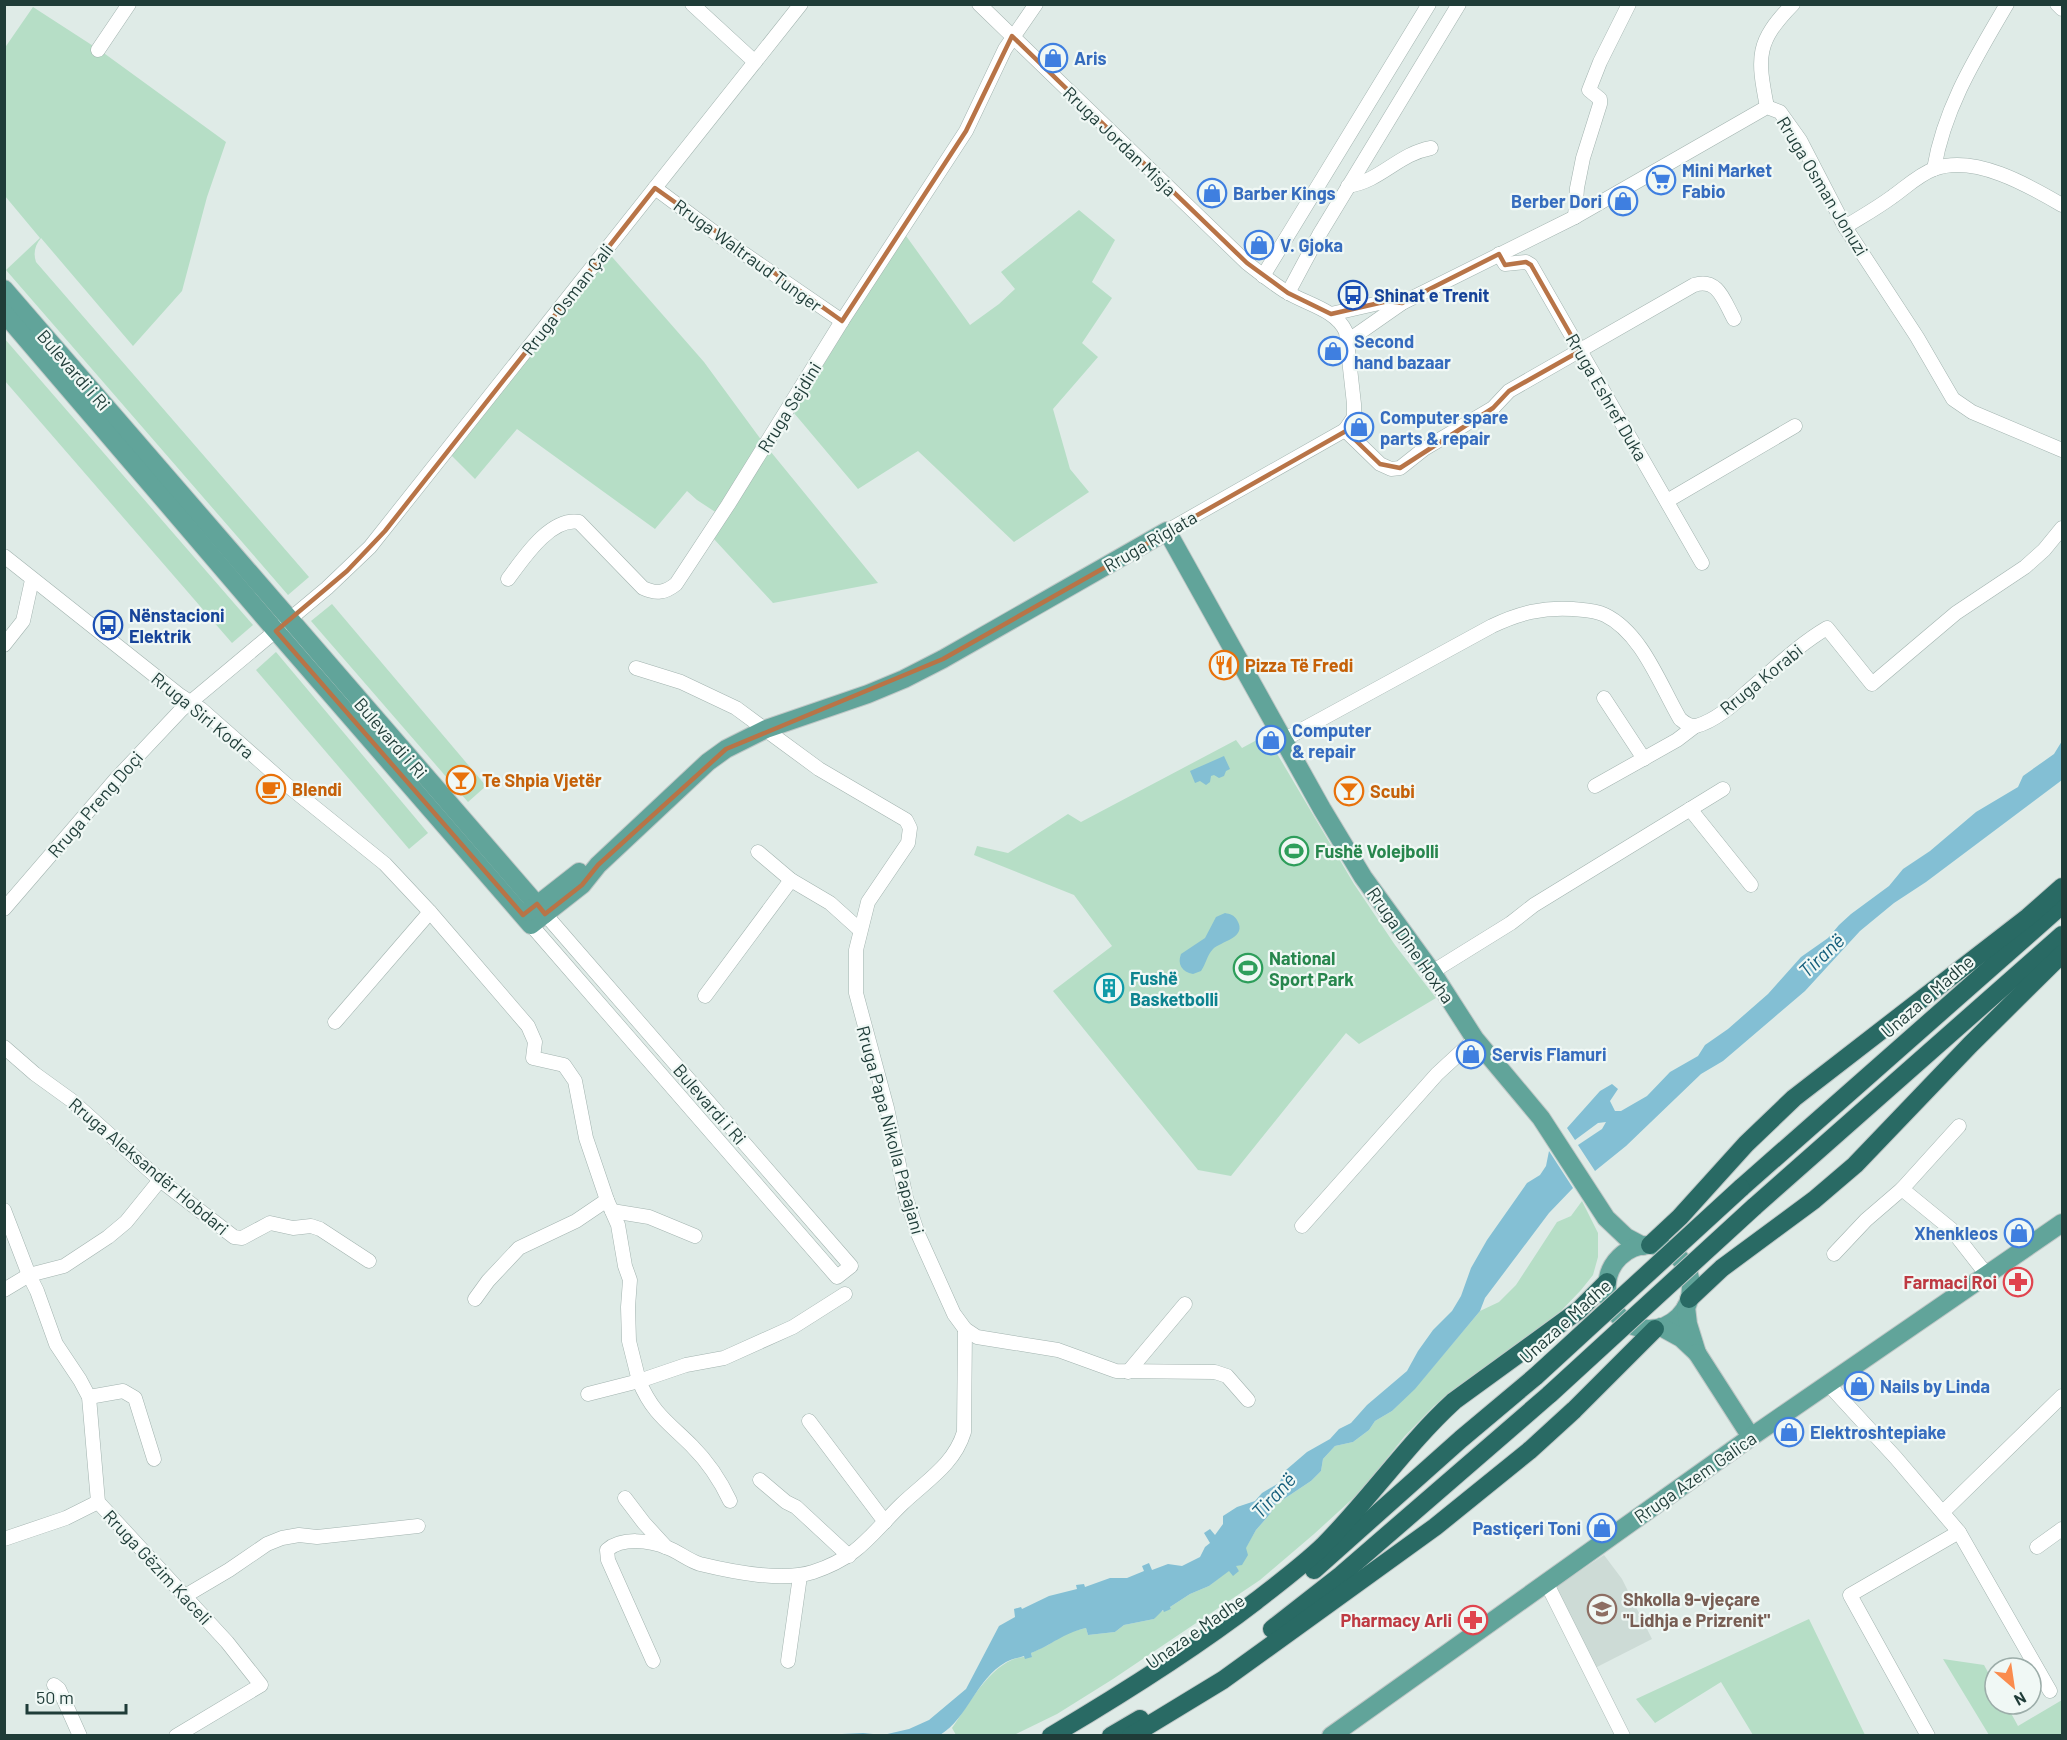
<svg xmlns="http://www.w3.org/2000/svg" width="2067" height="1740" viewBox="0 0 2067 1740" font-family="Barlow,sans-serif">
  <rect width="100%" height="100%" fill="#dfebe7"/>
  <polygon fill="#cddbd6" points="1604,1555 1622,1579 1652,1639 1595,1668 1556,1587"/>
  <g fill="#b6dec6">
    <path d="M 33,7 L 101,51 L 226,142 L 207,197 L 182,291 L 133,346 L 41,238 C 35,245 33,253 36,262 L 309,577 L 288,595 L 6,270 L 40,238 L 5,196 L 4,49 Z"/>
    <polygon points="1079,210 1115,240 1092,282 1112,298 1082,343 1098,357 1053,409 1070,469 1089,492 1014,542 918,451 858,489 794,413 904,233 970,325 999,304 1015,289 1001,272"/>
    <polygon points="606,250 704,362 762,441 878,583 773,603 713,538 726,519 697,500 687,491 655,529 517,429 475,479 449,453"/>
    <polygon points="4,338 253,625 232,643 5,381"/>
    <polygon points="332,604 486,786 468,802 311,621"/>
    <polygon points="276,652 428,833 409,849 256,670"/>
    <polygon points="1266,735 1354,884 1395,945 1436,998 1359,1044 1346,1033 1231,1176 1198,1170 1053,991 1112,946 1074,895 974,855 977,846 1008,853 1068,814 1081,822 1236,740 1242,748"/>
    <path d="M 1582,1201 L 1598,1233 L 1598,1257 L 1593,1275 L 1581,1290 L 1561,1311 L 1434,1406 L 1404,1437 L 1360,1492 L 1314,1534 L 1260,1580 L 1113,1679 L 1057,1714 L 1014,1735 L 956,1735 L 952,1728 C 970,1703 996,1652 1032,1657 L 1031,1653 L 1048,1645 L 1066,1633 L 1086,1628 L 1088,1635 L 1115,1632 L 1124,1625 L 1154,1619 L 1159,1612 L 1171,1609 L 1170,1607 L 1190,1594 L 1209,1586 L 1229,1570 L 1239,1571 L 1235,1566 L 1256,1530 L 1270,1514 L 1275,1505 L 1311,1481 L 1321,1471 L 1323,1459 L 1335,1446 L 1353,1442 L 1369,1430 L 1375,1421 L 1392,1411 L 1422,1380 L 1480,1311 L 1499,1302 L 1516,1285 L 1557,1222 L 1571,1216 Z"/>
    <polygon points="1809,1619 1865,1735 1753,1735 1721,1682 1655,1723 1636,1699"/>
    <polygon points="1943,1659 1984,1665 1995,1685 1995,1704 2006,1704 2018,1726 2062,1700 2062,1735 1989,1735"/>
  </g>
  <g fill="#83bfd4">
    <polygon points="2062,741 2062,780 1926,882 1894,903 1860,931 1805,991 1723,1061 1701,1074 1626,1146 1595,1171 1578,1145 1602,1129 1606,1122 1598,1123 1575,1140 1567,1128 1600,1091 1612,1084 1618,1089 1610,1101 1615,1111 1621,1111 1647,1096 1670,1072 1698,1056 1705,1045 1728,1029 1768,994 1801,957 1828,938 1839,925 1851,914 1889,886 1903,869 1930,851 1976,812 2018,787 2023,776 2054,754"/>
    <polygon points="1224,756 1230,769 1226,771 1224,776 1219,778 1214,775 1211,776 1210,782 1206,785 1200,781 1195,783 1190,771"/>
    <path d="M 1225,913 C 1230,914 1234,915 1237,920 C 1248,938 1221,941 1213,949 C 1207,955 1206,964 1201,971 L 1193,974 C 1182,972 1177,964 1181,954 L 1205,938 L 1216,917 Z"/>
    <path d="M 1549,1151 L 1573,1188 L 1549,1213 L 1485,1298 L 1480,1311 L 1415,1389 L 1392,1411 L 1375,1421 L 1369,1430 L 1353,1442 L 1335,1446 L 1323,1459 L 1321,1471 L 1311,1481 L 1275,1505 L 1270,1514 L 1256,1530 L 1246,1548 L 1248,1555 L 1242,1565 L 1236,1566 L 1239,1571 L 1233,1576 L 1229,1571 L 1209,1586 L 1190,1594 L 1170,1607 L 1171,1609 L 1164,1612 L 1163,1610 L 1154,1619 L 1124,1625 L 1115,1632 L 1088,1635 L 1086,1628 C 1063,1633 1052,1645 1031,1653 L 1032,1657 L 1025,1659 L 1024,1656 C 1018,1658 1011,1659 1006,1662 C 976,1679 968,1718 940,1735 L 821,1735 L 863,1733 L 883,1735 L 909,1729 L 929,1720 L 966,1689 L 999,1626 L 1015,1617 L 1014,1609 L 1021,1607 L 1022,1609 L 1049,1596 L 1077,1589 L 1076,1585 L 1084,1584 L 1085,1587 L 1110,1578 L 1127,1578 L 1144,1571 L 1142,1566 L 1149,1563 L 1152,1570 L 1168,1564 L 1182,1566 L 1200,1557 L 1205,1547 L 1210,1543 L 1204,1533 L 1210,1529 L 1215,1535 L 1223,1524 L 1223,1516 L 1237,1507 L 1255,1501 L 1262,1493 L 1279,1483 L 1286,1470 L 1307,1452 L 1330,1439 L 1339,1429 L 1351,1423 L 1367,1405 L 1407,1371 L 1418,1351 L 1433,1330 L 1452,1311 L 1461,1296 L 1471,1268 L 1487,1240 L 1527,1183 L 1540,1175 L 1546,1166 Z"/>
  </g>
  <g fill="none" stroke-linecap="round" stroke-linejoin="round">
    <g stroke="#a2b3af" stroke-width="15">
      <g id="minor">
        <polyline points="692,4 755,62"/>
        <path d="M 979,4 L 1247,263 C 1260,273 1272,283 1285,291 C 1305,304 1336,309 1346,332 L 1354,404 L 1354,417 L 1345,430 L 1167,531"/>
        <polyline points="2057,4 2062,9"/>
        <polyline points="98,50 129,4"/>
        <path d="M 1767,107 C 1757,56 1756,42 1793,4"/>
        <path d="M 1934,169 C 1944,108 1976,57 2007,4"/>
        <path d="M 1348,186 C 1381,181 1398,154 1431,148"/>
        <polyline points="655,188 730,244 842,321"/>
        <polyline points="1575,217 1577,188 1583,158 1600,104 1600,99 1589,90 1600,62 1629,4"/>
        <path d="M 1845,227 C 1861,217 1877,208 1892,197 C 1905,188 1918,175 1934,169 C 1974,154 2028,185 2062,205"/>
        <polyline points="1499,254 1505,264 1526,262 1531,265 1702,563"/>
        <polyline points="1263,276 1429,4"/>
        <polyline points="1288,293 1319,235 1459,4"/>
        <polyline points="1331,314 1388,301 1402,303"/>
        <polyline points="1349,340 1402,303 1575,217 1767,107 1780,112 1800,140 1845,227 1917,337 1953,399 1972,412 2062,450"/>
        <path d="M 1345,430 L 1380,464 L 1391,469 L 1400,468 L 1424,449 L 1493,408 L 1509,391 L 1694,285 C 1718,277 1724,301 1734,319"/>
        <polyline points="1667,501 1795,426"/>
        <polyline points="4,556 178,694 201,709 287,785 385,864 430,912 528,1026 535,1042 533,1058 564,1065 575,1081 586,1138 607,1200 618,1225 625,1266 630,1280 628,1307 629,1341 639,1381 686,1365 724,1358 793,1327 845,1294"/>
        <path d="M 508,579 C 523,559 550,517 579,522 L 643,588 C 656,594 665,593 676,584 L 728,505 L 842,321 L 966,131 L 1005,49 L 1036,4"/>
        <polyline points="4,645 23,621 32,580"/>
        <polyline points="636,668 681,682 736,708 819,769 906,820 910,828 908,843 868,902 856,950 856,993 887,1108 906,1198 918,1234 954,1314 965,1329 977,1337 1058,1350 1116,1371 1215,1372 1227,1376 1248,1400"/>
        <polyline points="1604,698 1644,759"/>
        <path d="M 1285,739 L 1492,626 C 1519,613 1543,607 1573,609 C 1584,610 1595,610 1605,615 C 1642,633 1660,685 1680,719 C 1685,723 1689,727 1696,726 C 1715,721 1733,705 1747,692 C 1773,670 1798,645 1827,628 L 1872,684 L 1956,613 L 2025,567 L 2044,550 L 2062,528"/>
        <polyline points="1595,786 1677,740 1694,727"/>
        <polyline points="1690,809 1751,885"/>
        <polyline points="758,852 791,880 830,903 860,930"/>
        <polyline points="4,909 116,779 181,710 327,588 370,547 801,4"/>
        <polyline points="531,925 837,1277 851,1266 545,914"/>
        <polyline points="1432,972 1511,923 1534,905 1723,789"/>
        <polyline points="705,996 791,880"/>
        <polyline points="335,1022 430,912"/>
        <polyline points="4,1047 35,1074 71,1100 160,1180 234,1237 242,1238 270,1223 293,1228 311,1226 320,1229 369,1261"/>
        <polyline points="1902,1189 1951,1229 1987,1275"/>
        <polyline points="4,1210 29,1275 37,1291 56,1344 80,1380 89,1397 98,1502 227,1642 261,1685 176,1736"/>
        <polyline points="612,1211 649,1217 695,1236"/>
        <polyline points="1302,1226 1437,1074 1475,1039"/>
        <polyline points="1834,1254 1866,1220 1902,1189 1959,1126"/>
        <polyline points="4,1290 29,1275 64,1266 108,1237 126,1222 160,1180"/>
        <polyline points="475,1299 488,1281 519,1248 576,1221 607,1200"/>
        <polyline points="1128,1372 1185,1304"/>
        <polyline points="1828,1384 1896,1458 1959,1532 2050,1691"/>
        <path d="M 588,1394 L 639,1381 C 653,1414 668,1422 692,1446 C 707,1461 721,1482 730,1501"/>
        <polyline points="89,1397 123,1391 135,1398 154,1459"/>
        <polyline points="809,1421 885,1522"/>
        <polyline points="760,1480 786,1502 796,1507 849,1556"/>
        <polyline points="625,1498 644,1523 666,1547"/>
        <polyline points="1943,1512 2062,1396"/>
        <polyline points="4,1539 66,1518 98,1502"/>
        <polyline points="2037,1547 2062,1529"/>
        <polyline points="1546,1582 1623,1736"/>
        <polyline points="185,1596 229,1570 267,1544 282,1538 299,1535 317,1537 418,1526"/>
        <path d="M 653,1661 L 608,1560 L 607,1550 C 622,1537 649,1540 668,1548 C 679,1552 689,1561 700,1564 C 733,1572 781,1582 813,1572 C 859,1557 870,1535 902,1504 C 926,1481 954,1465 964,1432 L 965,1329"/>
        <polyline points="788,1661 800,1576"/>
        <polyline points="54,1685 59,1689 80,1736"/>
        <polyline points="1928,1736 1850,1595 1959,1532"/>
      </g>
    </g>
    <g stroke="#c0c8c7" stroke-width="20">
      <g id="major">
        <polyline points="4,289 545,914"/>
        <polyline points="4,313 276,631 531,925 582,885 598,865 708,762 726,749 766,729 868,694 904,679 943,659 1167,531 1322,809 1363,877 1432,972 1475,1039 1541,1118 1606,1218 1626,1237 1643,1246"/>
        <polyline points="528,912 579,872"/>
        <circle cx="1649" cy="1287" r="42"/>
        <polyline points="1661,1327 1681,1338 1697,1353 1688,1324 1686,1307"/>
        <polyline points="1697,1353 1751,1437"/>
        <polyline points="1331,1736 1751,1437 2062,1223"/>
      </g>
    </g>
    <g stroke="#c0c8c7" stroke-width="20">
      <g id="highway">
        <polyline points="1741,1188 2062,905"/>
        <polyline points="1754,1207 2062,935"/>
        <polyline points="1650,1245 1680,1217 1746,1144 1794,1098 2028,917 2062,887"/>
        <polyline points="1689,1299 1722,1268 1814,1200 1855,1165 1970,1045 2062,954"/>
        <polyline points="1314,1570 1461,1439 1536,1376"/>
        <polyline points="1272,1629 1341,1575 1550,1394"/>
        <path d="M 1051,1736 C 1122,1694 1191,1651 1256,1601 C 1279,1583 1302,1566 1323,1546 C 1369,1500 1406,1445 1454,1401 L 1579,1310 L 1607,1282"/>
        <polyline points="1111,1736 1140,1719"/>
        <polyline points="1131,1736 1223,1680 1435,1527 1529,1451 1574,1410 1655,1329"/>
      </g>
    </g>
    <use href="#minor" stroke="#fff" stroke-width="14"/>
    <use href="#major" stroke="#61a49a" stroke-width="18"/>
    <use href="#highway" stroke="#296a64" stroke-width="18"/>
    <g stroke="#c0c8c7" stroke-width="20" stroke-linecap="butt">
      <g id="highway-bridge">
        <polyline points="1536,1376 1741,1188"/>
        <polyline points="1550,1394 1754,1207"/>
      </g>
    </g>
    <use href="#highway-bridge" stroke="#296a64" stroke-width="18"/>
  </g>
  <path fill="none" stroke="#b87447" stroke-width="4.5" stroke-linejoin="round" d="M 1012,36 L 1247,263 L 1288,293 L 1331,314 L 1388,301 L 1402,303 L 1499,254 L 1505,265 L 1526,262 L 1531,265 L 1580,351 L 1509,391 L 1493,408 L 1400,468 L 1380,464 L 1346,431 L 943,659 L 726,749 L 598,865 L 582,885 L 545,914 L 537,904 L 523,915 L 276,631 L 347,571 L 385,531 L 655,188 L 842,321 L 966,131 Z"/>
  <defs>
    <g id="shop-ring" transform="scale(1.5)"><circle r="9.5" fill="#f0f8f5" stroke="#3f7fe0" stroke-width="1.5"/><path d="M-5-2.5h2.3a2.7 3.5 0 0 1 5.4 0H5L5.5 6h-11ZM-1.5-2.5h3a1.5 2.3 0 0 0-3 0Z" fill="#3f7fe0"/></g>
    <g id="supermarket-ring" transform="scale(1.5)"><circle r="9.5" fill="#f0f8f5" stroke="#3f7fe0" stroke-width="1.5"/><path d="M-6-5.5h2.5l.6 2H6L4.5 2H-2.5L-4.4-4H-6ZM-1.5 3.2a1.3 1.3 0 1 0 .1 0ZM3 3.2a1.3 1.3 0 1 0 .1 0Z" fill="#3f7fe0"/></g>
    <g id="bus-ring" transform="scale(1.5)"><circle r="9.5" fill="#f0f8f5" stroke="#1a4fb4" stroke-width="1.5"/><path d="M-5-6H5V4H4V6H2V4H-2V6H-4V4H-5ZM-3.5-4V0h7V-4ZM-3.5 1.2v1.5H-2V1.2ZM2 1.2v1.5H3.5V1.2Z" fill="#1a4fb4"/></g>
    <g id="restaurant-ring" transform="scale(1.5)"><circle r="9.5" fill="#f0f8f5" stroke="#e8710a" stroke-width="1.5"/><path d="M-5-6h1v4h1v-4h1v4h1v-4h1v5L-1.5 .5V6h-2V.5L-5-1ZM5-6V6H3V1.5H1.5Q1.5-4 5-6Z" fill="#e8710a"/></g>
    <g id="bar-ring" transform="scale(1.5)"><circle r="9.5" fill="#f0f8f5" stroke="#e8710a" stroke-width="1.5"/><path d="M-6-5H6L.8 .8V4.5H3.5V6h-7V4.5H-.8V.8Z" fill="#e8710a"/></g>
    <g id="cafe-ring" transform="scale(1.5)"><circle r="9.5" fill="#f0f8f5" stroke="#e8710a" stroke-width="1.5"/><path d="M-5.5-4.5H6V0H3Q3 3.5 0 3.5H-2.5Q-5.5 3.5-5.5 0ZM3-3.2v2h1.7v-2ZM-6 4.5H4V6H-6Z" fill="#e8710a"/></g>
    <g id="stadium-ring" transform="scale(1.5)"><circle r="9.5" fill="#f0f8f5" stroke="#2e9e5b" stroke-width="1.5"/><path d="M0-5a6.5 5 0 1 0 0 10a6.5 5 0 1 0 0-10ZM-3.5-1.8h7v3.6h-7Z" fill="#2e9e5b"/></g>
    <g id="building-ring" transform="scale(1.5)"><circle r="9.5" fill="#f0f8f5" stroke="#0f9aa8" stroke-width="1.5"/><path d="M-4-6H4V6H1V3H-1V6H-4ZM-2.5-4.3h1.7v1.8h-1.7ZM.8-4.3h1.7v1.8H.8ZM-2.5-1h1.7V.8h-1.7ZM.8-1h1.7V.8H.8Z" fill="#0f9aa8"/></g>
    <g id="pharmacy-ring" transform="scale(1.5)"><circle r="9.5" fill="#f0f8f5" stroke="#e0444e" stroke-width="1.5"/><path d="M-2-6h4v4h4v4h-4v4h-4v-4h-4v-4h4Z" fill="#e0444e"/></g>
    <g id="school-ring" transform="scale(1.5)"><circle r="9.5" fill="#f0f8f5" stroke="#8d6e63" stroke-width="1.5"/><path d="M0-5L7-2L0 1L-7-2ZM-4 1L0 2.5L4 1V4Q0 6-4 4Z" fill="#8d6e63"/></g>
  </defs>
  <g fill-rule="evenodd">
    <use href="#shop-ring" x="1053" y="58"/>
    <use href="#supermarket-ring" x="1661" y="180"/>
    <use href="#shop-ring" x="1212" y="193"/>
    <use href="#shop-ring" x="1623" y="201"/>
    <use href="#shop-ring" x="1259" y="245"/>
    <use href="#bus-ring" x="1353" y="295"/>
    <use href="#shop-ring" x="1333" y="351"/>
    <use href="#shop-ring" x="1359" y="427"/>
    <use href="#bus-ring" x="108" y="625"/>
    <use href="#restaurant-ring" x="1224" y="665"/>
    <use href="#shop-ring" x="1271" y="740"/>
    <use href="#bar-ring" x="461" y="780"/>
    <use href="#cafe-ring" x="271" y="789"/>
    <use href="#bar-ring" x="1349" y="791"/>
    <use href="#stadium-ring" x="1294" y="851"/>
    <use href="#stadium-ring" x="1248" y="968"/>
    <use href="#building-ring" x="1109" y="988"/>
    <use href="#shop-ring" x="1471" y="1054"/>
    <use href="#shop-ring" x="2019" y="1233"/>
    <use href="#pharmacy-ring" x="2018" y="1282"/>
    <use href="#shop-ring" x="1859" y="1386"/>
    <use href="#shop-ring" x="1789" y="1432"/>
    <use href="#shop-ring" x="1602" y="1528"/>
    <use href="#school-ring" x="1602" y="1609"/>
    <use href="#pharmacy-ring" x="1473" y="1620"/>
  </g>
  <g text-anchor="middle" dominant-baseline="central" stroke-width="4.5" stroke-linejoin="round" paint-order="stroke">
    <g font-size="18" font-weight="bold" fill="#366cbe" stroke="#f0f8f5" text-anchor="start">
      <text x="1074" y="58">Aris</text>
      <text x="1682" y="170">Mini Market<tspan x="1682" dy="21">Fabio</tspan></text>
      <text x="1233" y="193">Barber Kings</text>
      <text x="1602" y="201" text-anchor="end">Berber Dori</text>
      <text x="1280" y="245">V. Gjoka</text>
      <text x="1354" y="341">Second<tspan x="1354" dy="21">hand bazaar</tspan></text>
      <text x="1380" y="417">Computer spare<tspan x="1380" dy="21">parts &amp; repair</tspan></text>
      <text x="1292" y="730">Computer<tspan x="1292" dy="21">&amp; repair</tspan></text>
      <text x="1492" y="1054">Servis Flamuri</text>
      <text x="1998" y="1233" text-anchor="end">Xhenkleos</text>
      <text x="1880" y="1386">Nails by Linda</text>
      <text x="1810" y="1432">Elektroshtepiake</text>
      <text x="1581" y="1528" text-anchor="end">Pastiçeri Toni</text>
    </g>
    <g font-size="18" fill="#1f3c38" stroke="#f0f8f5">
      <text transform="translate(1120 141) rotate(44)">Rruga Jordan Misja</text>
      <text transform="translate(1823 186) rotate(59)">Rruga Osman Jonuzi</text>
      <text transform="translate(748 255) rotate(36)">Rruga Waltraud Tunger</text>
      <text transform="translate(567 299) rotate(-52)">Rruga Osman Çali</text>
      <text transform="translate(74 370) rotate(49)">Bulevardi i Ri</text>
      <text transform="translate(1607 397) rotate(60)">Rruga Eshref Duka</text>
      <text transform="translate(789 407) rotate(-58)">Rruga Sejdini</text>
      <text transform="translate(1150 541) rotate(-30)">Rruga Riglata</text>
      <text transform="translate(1761 679) rotate(-39)">Rruga Korabi</text>
      <text transform="translate(203 715) rotate(39)">Rruga Siri Kodra</text>
      <text transform="translate(391 738) rotate(49)">Bulevardi i Ri</text>
      <text transform="translate(95 804) rotate(-49)">Rruga Preng Doçi</text>
      <text transform="translate(1411 945) rotate(55)">Rruga Dine Hoxha</text>
      <text transform="translate(1927 996) rotate(-41)">Unaza e Madhe</text>
      <text transform="translate(710 1104) rotate(49)">Bulevardi i Ri</text>
      <text transform="translate(891 1130) rotate(75)">Rruga Papa Nikolla Papajani</text>
      <text transform="translate(149 1166) rotate(40)">Rruga Aleksandër Hobdari</text>
      <text transform="translate(1565 1321) rotate(-42)">Unaza e Madhe</text>
      <text transform="translate(1695 1477) rotate(-35)">Rruga Azem Galica</text>
      <text transform="translate(158 1567) rotate(47)">Rruga Gëzim Kaceli</text>
      <text transform="translate(1195 1631) rotate(-35)">Unaza e Madhe</text>
    </g>
    <g font-size="18" font-weight="bold" fill="#164399" stroke="#f0f8f5" text-anchor="start">
      <text x="1374" y="295">Shinat e Trenit</text>
      <text x="129" y="615">Nënstacioni<tspan x="129" dy="21">Elektrik</tspan></text>
    </g>
    <g font-size="18" font-weight="bold" fill="#c56008" stroke="#f0f8f5" text-anchor="start">
      <text x="1245" y="665">Pizza Të Fredi</text>
      <text x="482" y="780">Te Shpia Vjetër</text>
      <text x="292" y="789">Blendi</text>
      <text x="1370" y="791">Scubi</text>
    </g>
    <g font-size="18" font-weight="bold" fill="#27864d" stroke="#f0f8f5" text-anchor="start">
      <text x="1315" y="851">Fushë Volejbolli</text>
      <text x="1269" y="958">National<tspan x="1269" dy="21">Sport Park</tspan></text>
    </g>
    <g font-size="18" font-weight="bold" fill="#0d838f" stroke="#f0f8f5" text-anchor="start">
      <text x="1130" y="978">Fushë<tspan x="1130" dy="21">Basketbolli</tspan></text>
    </g>
    <g font-size="18" font-weight="bold" fill="#be3a42" stroke="#f0f8f5" text-anchor="end">
      <text x="1997" y="1282">Farmaci Roi</text>
      <text x="1452" y="1620">Pharmacy Arli</text>
    </g>
    <g font-size="18" font-weight="bold" fill="#785e54" stroke="#f0f8f5" text-anchor="start">
      <text x="1623" y="1599">Shkolla 9-vjeçare<tspan x="1623" dy="21">"Lidhja e Prizrenit"</tspan></text>
    </g>
    <g font-size="20" font-style="italic" fill="#165f7c" stroke="#f0f8f5">
      <text transform="translate(1821 955) rotate(-43)">Tiranë</text>
      <text transform="translate(1273 1495) rotate(-47)">Tiranë</text>
    </g>
  </g>
  <rect width="2067" height="1740" fill="none" stroke="#1f3c38" stroke-width="12"/>
  <g transform="translate(2013 1686) rotate(151)"><circle r="28" fill="#f0f8f5" stroke="#9cada9" stroke-width="1.5"/>
  <path d="M0-4.5L10 22L0 15L-10 22Z" fill="#fa8c4e"/>
  <text y="-9" font-size="16" font-weight="bold" text-anchor="middle" fill="#1f3c38">N</text>
  </g>
  <path d="M27 1704v9h99v-9" fill="none" stroke="#1f3c38" stroke-width="3"/>
  <text x="36" y="1704" font-size="18" fill="#1f3c38" stroke="#f0f8f5" stroke-width="4.5" paint-order="stroke">50 m</text>
</svg>
